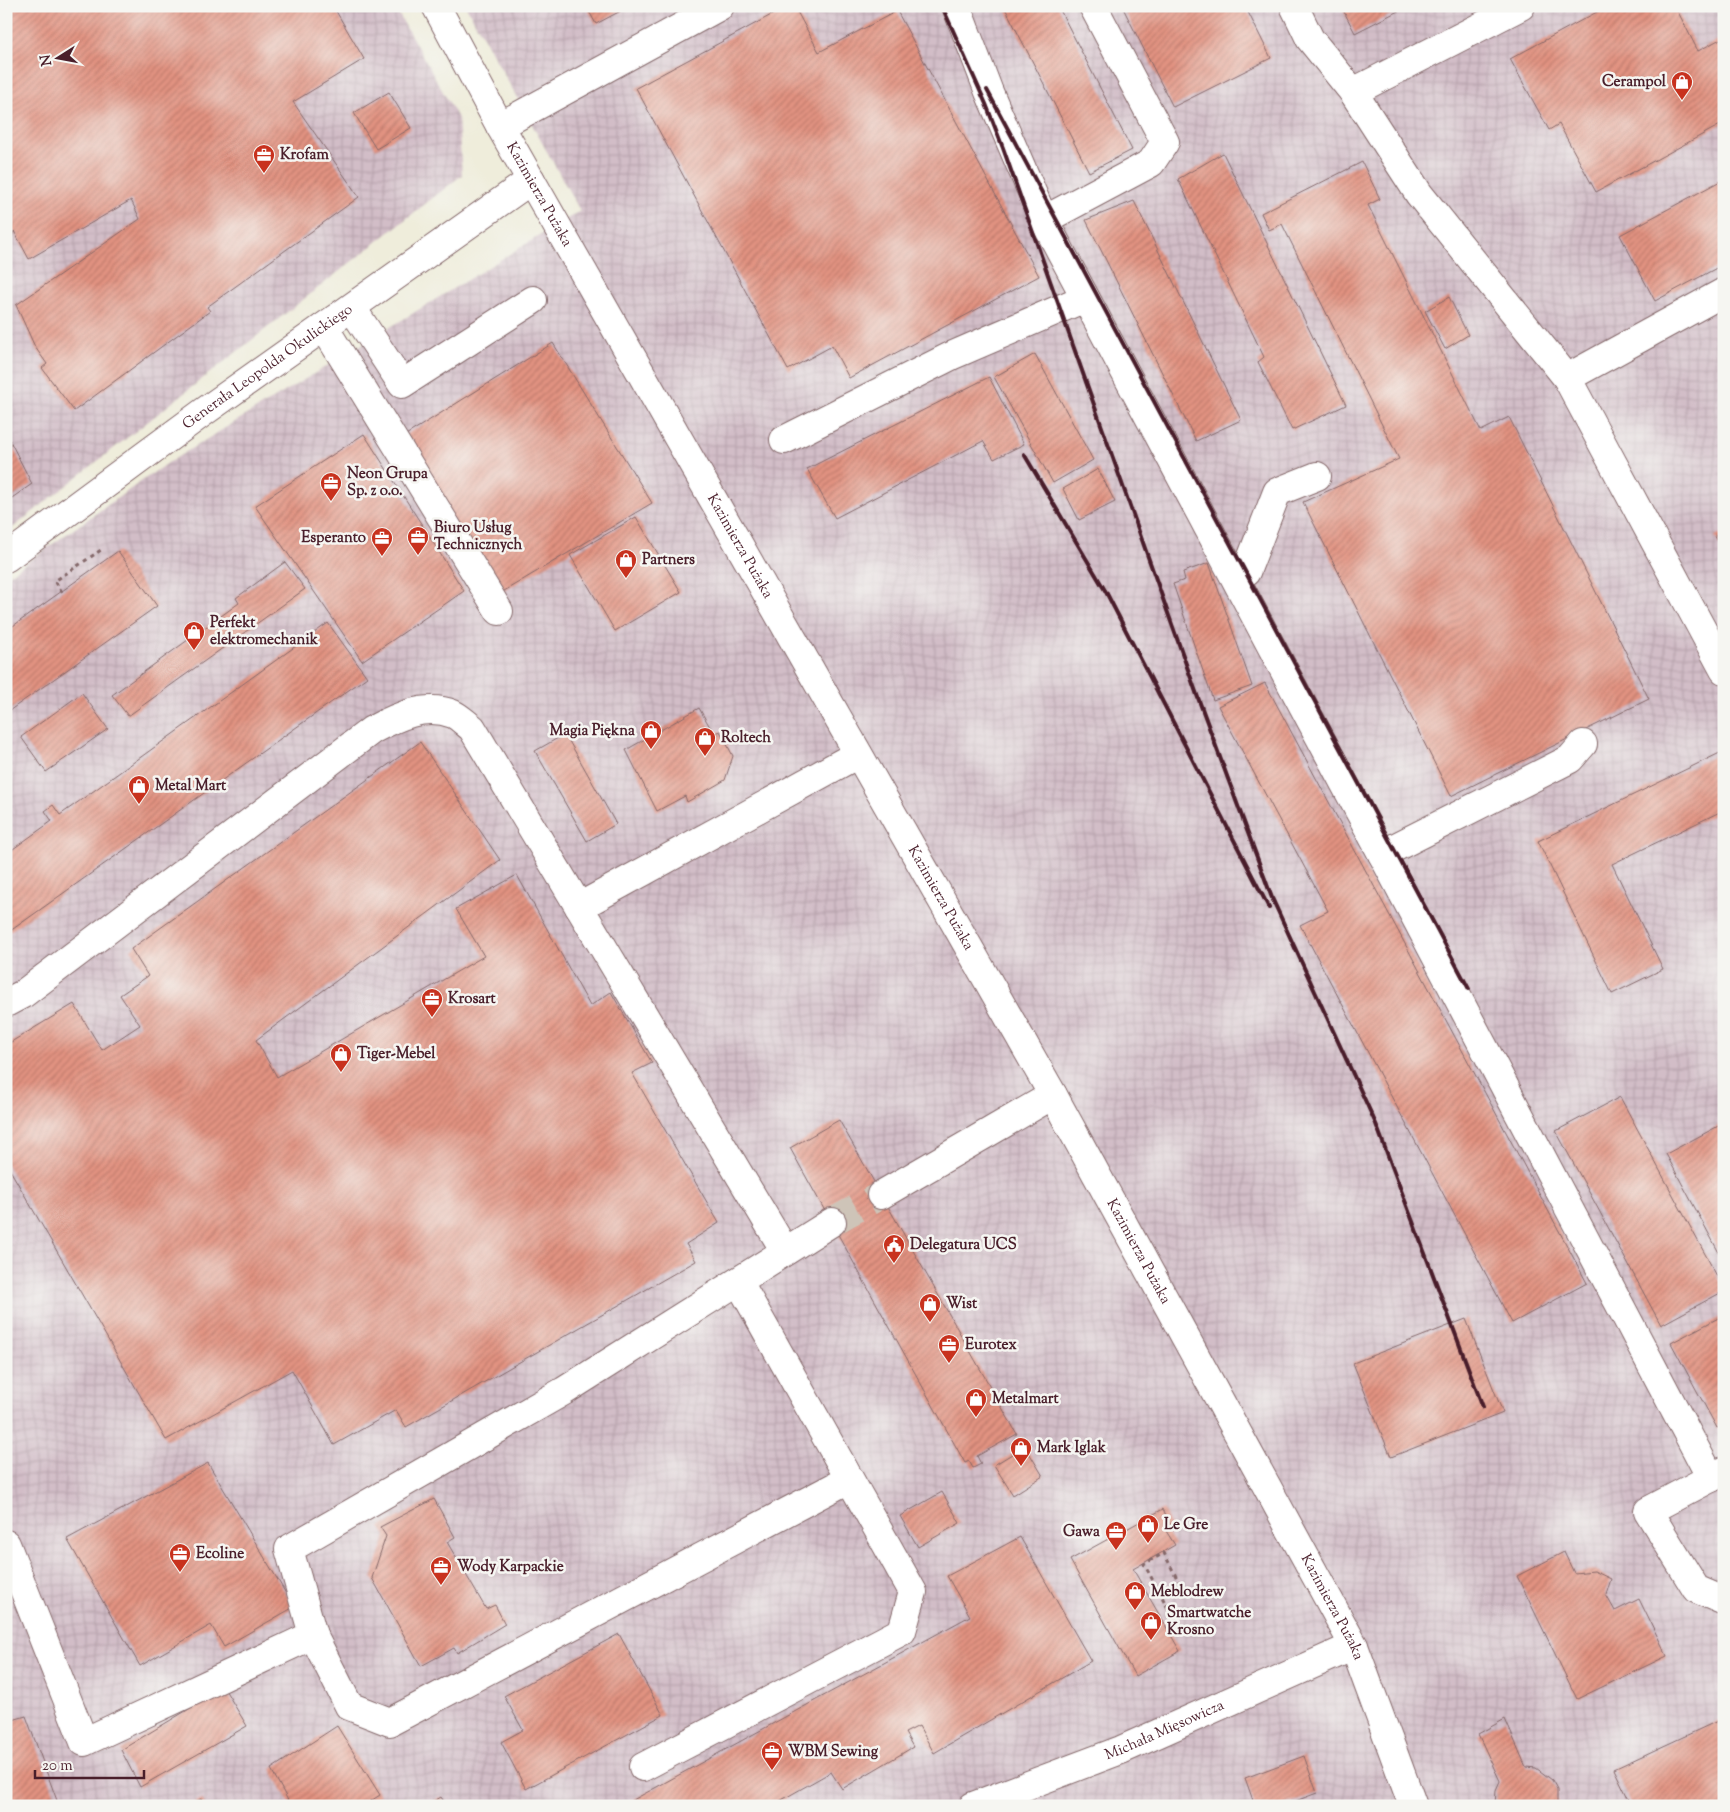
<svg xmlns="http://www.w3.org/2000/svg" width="1730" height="1812" viewBox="0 0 1730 1812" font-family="'Sorts Mill Goudy',serif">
  <defs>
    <pattern id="industrial-grid" width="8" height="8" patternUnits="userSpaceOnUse" patternTransform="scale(1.25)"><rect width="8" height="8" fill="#d2bdc7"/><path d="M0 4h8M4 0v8" fill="none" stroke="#b6a2ab"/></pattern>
    <pattern id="building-hatch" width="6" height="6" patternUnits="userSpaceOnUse" patternTransform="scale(1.25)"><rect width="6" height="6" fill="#e29381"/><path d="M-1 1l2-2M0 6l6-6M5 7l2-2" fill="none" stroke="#b9776a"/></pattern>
  </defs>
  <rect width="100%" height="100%" fill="#f6f6f2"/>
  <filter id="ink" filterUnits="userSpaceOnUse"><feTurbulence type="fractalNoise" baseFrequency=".02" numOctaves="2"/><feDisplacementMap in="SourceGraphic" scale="10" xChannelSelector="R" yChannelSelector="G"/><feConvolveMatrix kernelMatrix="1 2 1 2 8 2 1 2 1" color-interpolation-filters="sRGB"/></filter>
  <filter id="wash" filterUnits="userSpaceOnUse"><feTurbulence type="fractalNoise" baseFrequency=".0096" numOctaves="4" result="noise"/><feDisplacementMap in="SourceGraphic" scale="20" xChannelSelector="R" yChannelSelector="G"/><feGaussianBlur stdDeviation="1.12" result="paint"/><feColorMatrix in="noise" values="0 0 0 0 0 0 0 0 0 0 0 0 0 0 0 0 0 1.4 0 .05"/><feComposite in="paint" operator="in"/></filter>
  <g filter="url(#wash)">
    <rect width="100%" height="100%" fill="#efeddb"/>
    <g fill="url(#industrial-grid)">
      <polygon points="6,6 394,6 458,118 462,175 6,533"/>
      <polygon points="466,6 1724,6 1724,1806 6,1806 6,577 163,466 580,211"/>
    </g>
    <g id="blocks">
      <g fill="url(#building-hatch)">
        <polygon points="6,6 333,6 364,59 293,102 359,197 207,307 210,311 74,411 42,368 47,364 35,347 16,305 140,219 131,200 29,259 14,231 10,242 6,242"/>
        <polygon points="586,6 630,6 596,24"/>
        <polygon points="788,6 794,6 819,52 897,11 1039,276 849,378 832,346 788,370 636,88"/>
        <polygon points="1004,6 1058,6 1132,150 1089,172"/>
        <polygon points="1122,6 1245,6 1271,58 1173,107"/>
        <polygon points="1341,6 1408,6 1355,33"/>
        <polygon points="1608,6 1675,6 1698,51 1724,37 1724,123 1596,192 1559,124 1549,130 1510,59"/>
        <polygon points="389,92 411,128 376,149 354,113"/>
        <polygon points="1223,153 1346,405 1292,430 1258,362 1264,357 1178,179"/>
        <polygon points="1362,162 1380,199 1368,205 1481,431 1509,417 1649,699 1451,796 1303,502 1399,459 1282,224 1269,230 1261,213"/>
        <polygon points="1724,179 1724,264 1655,301 1620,235"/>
        <polygon points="1134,201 1241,420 1196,441 1086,220"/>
        <polygon points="1449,297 1468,335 1445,349 1425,311"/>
        <polygon points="553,343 652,503 499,594 401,438"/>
        <polygon points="1035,354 1093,460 1053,483 994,377"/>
        <polygon points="989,377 1024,444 994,459 983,441 835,518 807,469"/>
        <polygon points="6,433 32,484 6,502"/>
        <polygon points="364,434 464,591 362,661 255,506"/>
        <polygon points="1098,469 1115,502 1079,520 1063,489"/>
        <polygon points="636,517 681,592 615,631 570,555"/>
        <polygon points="1724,532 1724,553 1715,536"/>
        <polygon points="118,551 157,606 6,713 6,631"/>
        <polygon points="285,562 305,589 128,716 112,695 239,603 236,598"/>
        <polygon points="1209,563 1252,686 1213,700 1173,584 1185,580 1183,572"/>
        <polygon points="328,623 367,677 6,934 6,854 52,821 45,811 53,805 60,815"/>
        <polygon points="1265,683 1587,1283 1512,1323 1300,925 1328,911 1218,706"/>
        <polygon points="82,693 108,729 46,772 21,737"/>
        <polygon points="699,708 714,734 720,731 733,756 725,780 687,802 685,796 657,811 626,750"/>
        <polygon points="565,734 616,824 587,841 535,751"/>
        <polygon points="420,742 500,860 256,1040 277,1077 484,956 456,909 517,875 590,1006 611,992 652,1063 632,1073 719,1223 686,1244 696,1261 406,1427 396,1410 334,1445 292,1370 166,1440 6,1163 6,1045 74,1004 102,1050 140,1025 120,995 148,976 131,949"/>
        <polygon points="1724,751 1724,810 1612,864 1663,969 1612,994 1538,841"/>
        <polygon points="1620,1097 1724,1289 1724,1291 1661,1325 1556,1131"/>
        <polygon points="839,1120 1017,1434 977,1456 981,1464 973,1468 969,1461 965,1463 790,1148"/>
        <polygon points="1724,1123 1724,1262 1666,1154"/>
        <polygon points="1724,1315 1724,1425 1717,1428 1671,1343"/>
        <polygon points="1466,1319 1503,1413 1391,1457 1353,1363"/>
        <polygon points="1025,1446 1043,1476 1013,1495 994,1465"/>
        <polygon points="208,1463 294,1607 224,1647 211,1625 140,1666 67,1539"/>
        <polygon points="942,1492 960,1523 918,1547 900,1516"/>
        <polygon points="434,1499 455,1537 447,1542 486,1609 495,1605 505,1624 457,1653 454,1648 421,1666 372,1578 386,1536 380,1527"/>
        <polygon points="1163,1509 1172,1528 1166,1531 1175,1545 1133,1569 1180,1651 1135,1676 1070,1560"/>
        <polygon points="1020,1537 1091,1661 934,1753 919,1726 905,1733 913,1747 842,1789 831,1772 771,1806 622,1806 970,1616 947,1576"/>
        <polygon points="1564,1552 1574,1573 1594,1571 1611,1579 1606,1595 1615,1611 1639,1599 1667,1656 1577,1699 1517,1576"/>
        <polygon points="619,1634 663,1715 526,1789 501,1742 523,1730 504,1696"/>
        <polygon points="224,1688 247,1726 140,1787 121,1750"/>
        <polygon points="26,1716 59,1806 6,1806 6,1722"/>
        <polygon points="1724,1718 1724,1806 1632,1806 1614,1769"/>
        <polygon points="1505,1719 1526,1767 1536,1768 1552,1780 1557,1789 1557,1806 1495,1806 1496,1790 1500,1781 1478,1734"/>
        <polygon points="337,1726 380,1795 363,1806 291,1806 271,1769"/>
        <polygon points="1304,1756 1317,1793 1282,1806 1255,1806 1245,1778"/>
        <polygon points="441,1797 447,1806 426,1806"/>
        <polygon points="201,1799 205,1806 189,1806"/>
      </g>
    </g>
  </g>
  <g filter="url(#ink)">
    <use href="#blocks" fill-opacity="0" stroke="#846769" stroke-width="1"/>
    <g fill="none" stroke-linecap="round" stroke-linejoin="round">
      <polyline stroke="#cec4b8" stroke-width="28" stroke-dasharray="28 14" stroke-linecap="butt" points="832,1222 881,1195"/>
      <g stroke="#846769" stroke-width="30">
        <g id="minor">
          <path id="s1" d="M 436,6 L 500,126 L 1053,1095 L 1354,1646 L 1413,1806"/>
          <polyline points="956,6 989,92 1044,220"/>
          <polyline points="1093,6 1165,142 1151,163 1044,220 1382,854 1711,1478"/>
          <polyline points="1294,6 1310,39 1353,92 1419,194 1567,378 1724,670"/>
          <polyline points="1353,92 1521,6"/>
          <polyline points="500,126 720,6"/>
          <polyline points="352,308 402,384 533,300"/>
          <polyline points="324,327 499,611"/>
          <polyline points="1567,378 1724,292"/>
          <polyline points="784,440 951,356 1085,298"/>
          <path id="s2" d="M 6,558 L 205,411 L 531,180"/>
          <polyline points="1236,578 1246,572 1277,492 1317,476"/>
          <polyline points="1382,854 1570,759 1583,744"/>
          <polyline points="579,907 858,754"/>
          <path d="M 6,1003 L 23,994 L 372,730 C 396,717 425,703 453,714 C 460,717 466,724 472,728 L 785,1251"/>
          <polyline points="881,1195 1053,1095"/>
          <polyline points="1724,1471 1648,1511 1696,1589 1724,1601"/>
          <polyline points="6,1544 84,1742 313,1635 349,1706 390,1722 849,1479"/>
          <polyline points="313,1635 289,1549 564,1391 832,1222"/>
          <polyline points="643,1767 902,1631 913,1592 739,1282"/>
          <path id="s3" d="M 973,1806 L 1121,1750 L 1354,1646"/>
        </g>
      </g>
      <g stroke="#846769" stroke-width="3" stroke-dasharray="4 4" stroke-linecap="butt">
        <polyline points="62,592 55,581 101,550"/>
        <polyline points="1168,1608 1144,1564 1164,1553 1186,1596"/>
      </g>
      <use href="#minor" stroke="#fff" stroke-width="28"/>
      <g stroke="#4a1f2b" stroke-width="4">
        <polyline points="942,6 986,104 1003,148 1197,695 1272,898 1376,1124 1483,1407"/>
        <polyline points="987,90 1469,989"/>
        <polyline points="1024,454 1106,592 1269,908"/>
      </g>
    </g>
  </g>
  <defs>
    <g id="shop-pin" transform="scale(1.125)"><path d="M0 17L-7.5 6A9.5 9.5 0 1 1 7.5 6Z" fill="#c8321e" stroke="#f6f6f2"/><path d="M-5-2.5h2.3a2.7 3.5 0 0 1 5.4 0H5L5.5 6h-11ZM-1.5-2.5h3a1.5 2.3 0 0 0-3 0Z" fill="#fff"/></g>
    <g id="office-pin" transform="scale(1.125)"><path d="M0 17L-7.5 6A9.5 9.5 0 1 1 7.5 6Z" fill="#c8321e" stroke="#f6f6f2"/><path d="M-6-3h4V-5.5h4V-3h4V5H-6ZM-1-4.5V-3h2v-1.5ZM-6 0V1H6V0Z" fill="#fff"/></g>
    <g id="civic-pin" transform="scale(1.125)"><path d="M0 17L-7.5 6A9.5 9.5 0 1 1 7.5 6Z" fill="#c8321e" stroke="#f6f6f2"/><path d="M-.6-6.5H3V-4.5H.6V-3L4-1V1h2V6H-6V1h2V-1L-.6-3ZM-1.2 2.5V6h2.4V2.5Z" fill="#fff"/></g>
  </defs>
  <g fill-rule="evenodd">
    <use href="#shop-pin" x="1682" y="82"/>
    <use href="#office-pin" x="264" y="155"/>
    <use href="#office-pin" x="331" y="483"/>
    <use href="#office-pin" x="418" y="537"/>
    <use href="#office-pin" x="382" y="538"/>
    <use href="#shop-pin" x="626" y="560"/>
    <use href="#shop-pin" x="194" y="632"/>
    <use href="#shop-pin" x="651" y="731"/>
    <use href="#shop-pin" x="705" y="738"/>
    <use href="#shop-pin" x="139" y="786"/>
    <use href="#office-pin" x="432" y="999"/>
    <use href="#shop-pin" x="341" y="1054"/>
    <use href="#civic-pin" x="894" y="1245"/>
    <use href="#shop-pin" x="930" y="1304"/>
    <use href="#office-pin" x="949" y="1345"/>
    <use href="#shop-pin" x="976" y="1399"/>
    <use href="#shop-pin" x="1021" y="1448"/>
    <use href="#shop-pin" x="1148" y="1525"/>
    <use href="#office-pin" x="1116" y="1532"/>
    <use href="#office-pin" x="180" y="1554"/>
    <use href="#office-pin" x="441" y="1567"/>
    <use href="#shop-pin" x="1135" y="1592"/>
    <use href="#shop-pin" x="1151" y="1622"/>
    <use href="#office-pin" x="772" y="1752"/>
  </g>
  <g text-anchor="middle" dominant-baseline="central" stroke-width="5" stroke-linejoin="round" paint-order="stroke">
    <g font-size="15" font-weight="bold" fill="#4a1f2b" stroke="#f6f6f2" text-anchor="start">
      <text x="1666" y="82" text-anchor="end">Cerampol</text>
      <text x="280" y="155">Krofam</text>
      <text x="347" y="474">Neon Grupa<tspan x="347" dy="17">Sp. z o.o.</tspan></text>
      <text x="434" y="528">Biuro Usług<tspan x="434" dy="17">Technicznych</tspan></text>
      <text x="366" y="538" text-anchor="end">Esperanto</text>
      <text x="642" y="560">Partners</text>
      <text x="210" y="623">Perfekt<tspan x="210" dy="17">elektromechanik</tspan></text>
      <text x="635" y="731" text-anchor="end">Magia Piękna</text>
      <text x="721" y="738">Roltech</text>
      <text x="155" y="786">Metal Mart</text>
      <text x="448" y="999">Krosart</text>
      <text x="357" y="1054">Tiger-Mebel</text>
      <text x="910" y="1245">Delegatura UCS</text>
      <text x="946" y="1304">Wist</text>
      <text x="965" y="1345">Eurotex</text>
      <text x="992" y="1399">Metalmart</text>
      <text x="1037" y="1448">Mark Iglak</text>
      <text x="1164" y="1525">Le Gre</text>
      <text x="1100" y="1532" text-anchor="end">Gawa</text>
      <text x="196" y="1554">Ecoline</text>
      <text x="457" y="1567">Wody Karpackie</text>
      <text x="1151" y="1592">Meblodrew</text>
      <text x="1167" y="1613">Smartwatche<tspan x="1167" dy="17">Krosno</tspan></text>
      <text x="788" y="1752">WBM Sewing</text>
    </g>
    <g font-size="15" fill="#4a1f2b" stroke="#f6f6f2">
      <text stroke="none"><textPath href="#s1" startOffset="215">Kazimierza Pużaka</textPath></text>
      <text stroke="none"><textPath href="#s2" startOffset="324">Generała Leopolda Okulickiego</textPath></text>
      <text stroke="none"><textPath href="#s1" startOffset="620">Kazimierza Pużaka</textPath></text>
      <text stroke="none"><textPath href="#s1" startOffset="1025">Kazimierza Pużaka</textPath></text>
      <text stroke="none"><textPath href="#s1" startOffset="1430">Kazimierza Pużaka</textPath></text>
      <text stroke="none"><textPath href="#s1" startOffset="1835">Kazimierza Pużaka</textPath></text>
      <text stroke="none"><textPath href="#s3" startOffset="206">Michała Mięsowicza</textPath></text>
    </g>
  </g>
  <rect width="1730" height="1812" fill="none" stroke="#f6f6f2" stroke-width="25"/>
  <g transform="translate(58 58) rotate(259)" stroke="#f6f6f2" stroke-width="4" paint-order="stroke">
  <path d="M0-4L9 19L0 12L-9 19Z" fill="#4a1f2b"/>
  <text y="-8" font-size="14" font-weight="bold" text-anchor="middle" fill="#4a1f2b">N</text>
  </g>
  <path d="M35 1770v8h109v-8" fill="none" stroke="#4a1f2b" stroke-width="2.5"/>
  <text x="42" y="1770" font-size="15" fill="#4a1f2b" stroke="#f6f6f2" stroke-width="4" paint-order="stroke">20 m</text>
</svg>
